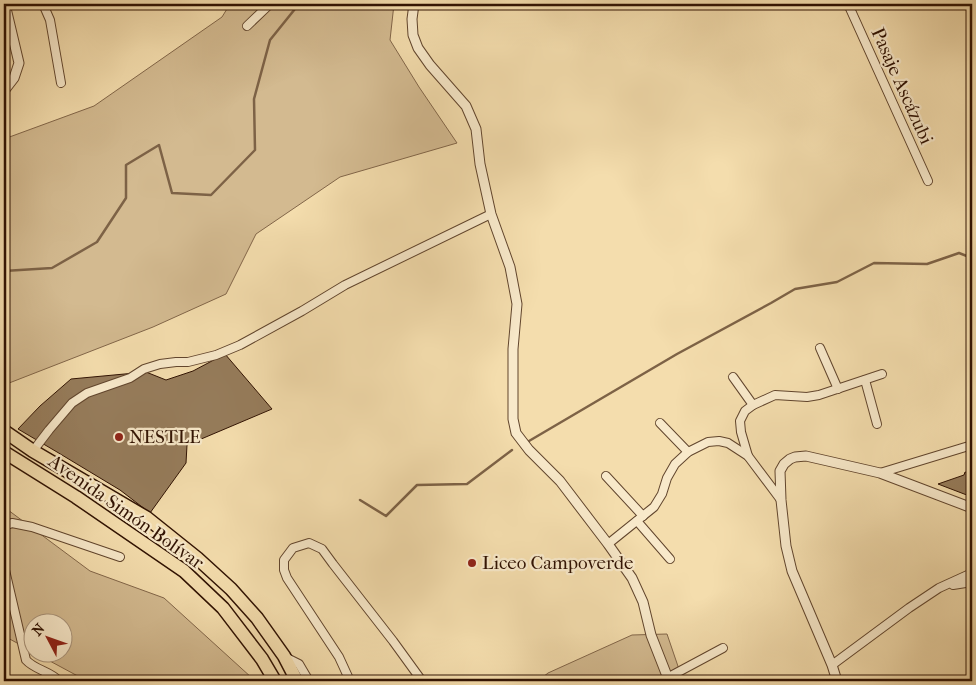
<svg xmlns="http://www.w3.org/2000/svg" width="976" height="685" viewBox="0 0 976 685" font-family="'IM FELL French Canon',serif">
  <rect width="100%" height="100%" fill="#f4ddad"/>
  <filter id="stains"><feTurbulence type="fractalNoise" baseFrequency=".004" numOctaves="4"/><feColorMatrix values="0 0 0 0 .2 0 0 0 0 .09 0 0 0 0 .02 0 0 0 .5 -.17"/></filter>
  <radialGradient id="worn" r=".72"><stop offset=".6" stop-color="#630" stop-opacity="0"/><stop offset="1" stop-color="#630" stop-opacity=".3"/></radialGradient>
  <g fill="#d3ba90" stroke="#826649">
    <polygon points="230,4 394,4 390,40 419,87 457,143 340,177 256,234 226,294 153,327 4,385 4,139 94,106 222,17"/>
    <polygon points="4,507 90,571 164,598 252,678 252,681 87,681 35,653 62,652 62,622 32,622 32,651 4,636"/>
    <polygon points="667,634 683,681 538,681 548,673 632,635"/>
  </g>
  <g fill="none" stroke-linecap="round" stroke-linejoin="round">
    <g stroke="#7d6246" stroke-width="2.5">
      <polyline points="4,271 52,268 97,242 126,198 126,165 159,145 172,193 211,195 255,150 254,99 270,40 299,4"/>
      <polyline points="529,441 677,354 771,303 795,289 837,282 874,263 927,264 959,253 972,258"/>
      <polyline points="360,500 386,516 417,485 467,484 512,450"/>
    </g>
  </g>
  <g fill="#967c5b" stroke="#301202">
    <polygon points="225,354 272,409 187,445 186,463 150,513 120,490 57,452 18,429 40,406 71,379 146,372 166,380 193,371"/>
    <polygon points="970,470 972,470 972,497 938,484 964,475 965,472 969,473"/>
  </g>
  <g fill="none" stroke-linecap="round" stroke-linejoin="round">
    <g stroke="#61452d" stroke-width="10">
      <g id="minor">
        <polyline points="43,4 50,20 61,83"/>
        <polyline points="848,4 928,181"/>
        <polyline points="247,26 270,4"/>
        <polyline points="820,348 838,389"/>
        <polyline points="733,377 753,405"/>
        <polyline points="865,380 877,424"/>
        <polyline points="660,423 688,452"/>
        <polyline points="33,451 49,430 72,403 87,393 130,378 144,369 160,364 176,362 188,362 216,355 240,345 302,311 345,285 491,214"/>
        <polyline points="748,456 741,432 740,421 745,411 753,405 775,395 807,397 819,395 882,374"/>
        <polyline points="880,473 972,445"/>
        <polyline points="606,476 643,516"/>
        <polyline points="637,521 670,559"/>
        <polyline points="4,526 12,523 32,527 120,557"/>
        <polyline points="608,544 654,507 662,494 667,478 675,464 688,452 708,442 719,441 728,443 748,456 781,500"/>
        <path d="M 4,566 L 26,660 C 35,670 50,671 59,681"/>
        <polyline points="953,585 972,582"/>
        <polyline points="285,657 299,664 309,681"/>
        <polyline points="832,665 909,608 939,588 972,573"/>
        <polyline points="667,678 723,648"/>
        <polyline points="350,681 339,657 287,578 284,570 284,560 293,548 309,543 322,549 333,564 393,641 422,681"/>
      </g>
    </g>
    <g stroke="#61452d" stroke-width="11">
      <g id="tertiary">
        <polyline points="414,4 412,19 413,35 418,48 430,65 466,106 476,129 480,164 491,214 510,267 517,304 513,349 513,419 516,433 529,450 560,481 608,544 632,578 643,602 651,635 669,681"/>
        <polyline points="4,91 14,78 19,63 5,4"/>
        <polyline points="837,681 832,665 792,571 786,546 781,500 780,471 784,464 790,459 795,457 806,456 880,473 972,508"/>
      </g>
    </g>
    <g stroke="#301202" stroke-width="15">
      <g id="trunk">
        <polyline points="4,431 33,451 147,518 197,558 231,589 257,618 284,656 297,681"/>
        <polyline points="4,452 76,497 184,571 223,608 262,659 275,681"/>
      </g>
    </g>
    <use href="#minor" stroke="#f8e9ca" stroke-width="8"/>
    <use href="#tertiary" stroke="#f8e9ca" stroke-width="9"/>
    <use href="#trunk" stroke="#f4ddad" stroke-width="12"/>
  </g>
  <g fill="#8f2418" stroke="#f8e9ca" stroke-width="2">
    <circle cx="119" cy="437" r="5"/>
    <circle cx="472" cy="563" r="5"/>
  </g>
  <g text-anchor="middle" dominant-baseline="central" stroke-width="4.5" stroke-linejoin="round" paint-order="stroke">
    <g font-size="19" fill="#301202" stroke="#f8e9ca">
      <text transform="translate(902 86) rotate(66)">Pasaje Ascázubi</text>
      <text transform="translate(126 512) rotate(35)">Avenida Simón Bolívar</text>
    </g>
    <g font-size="19" fill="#301202" stroke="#f8e9ca" text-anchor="start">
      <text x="129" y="437">NESTLE</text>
      <text x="482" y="563">Liceo Campoverde</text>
    </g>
  </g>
  <rect width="976" height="685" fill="none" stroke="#f4ddad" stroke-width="20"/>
  <rect x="5" y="5" width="966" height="675" fill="none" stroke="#301202" stroke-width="2.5"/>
  <rect x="10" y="10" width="956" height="665" fill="none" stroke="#301202"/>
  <g transform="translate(48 638) rotate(311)"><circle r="24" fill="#f8e9ca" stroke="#a8937a"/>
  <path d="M0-4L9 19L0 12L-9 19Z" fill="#8f2418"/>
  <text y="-8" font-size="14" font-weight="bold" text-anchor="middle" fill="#301202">N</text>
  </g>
  <rect width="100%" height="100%" filter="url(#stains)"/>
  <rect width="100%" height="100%" fill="url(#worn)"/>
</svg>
